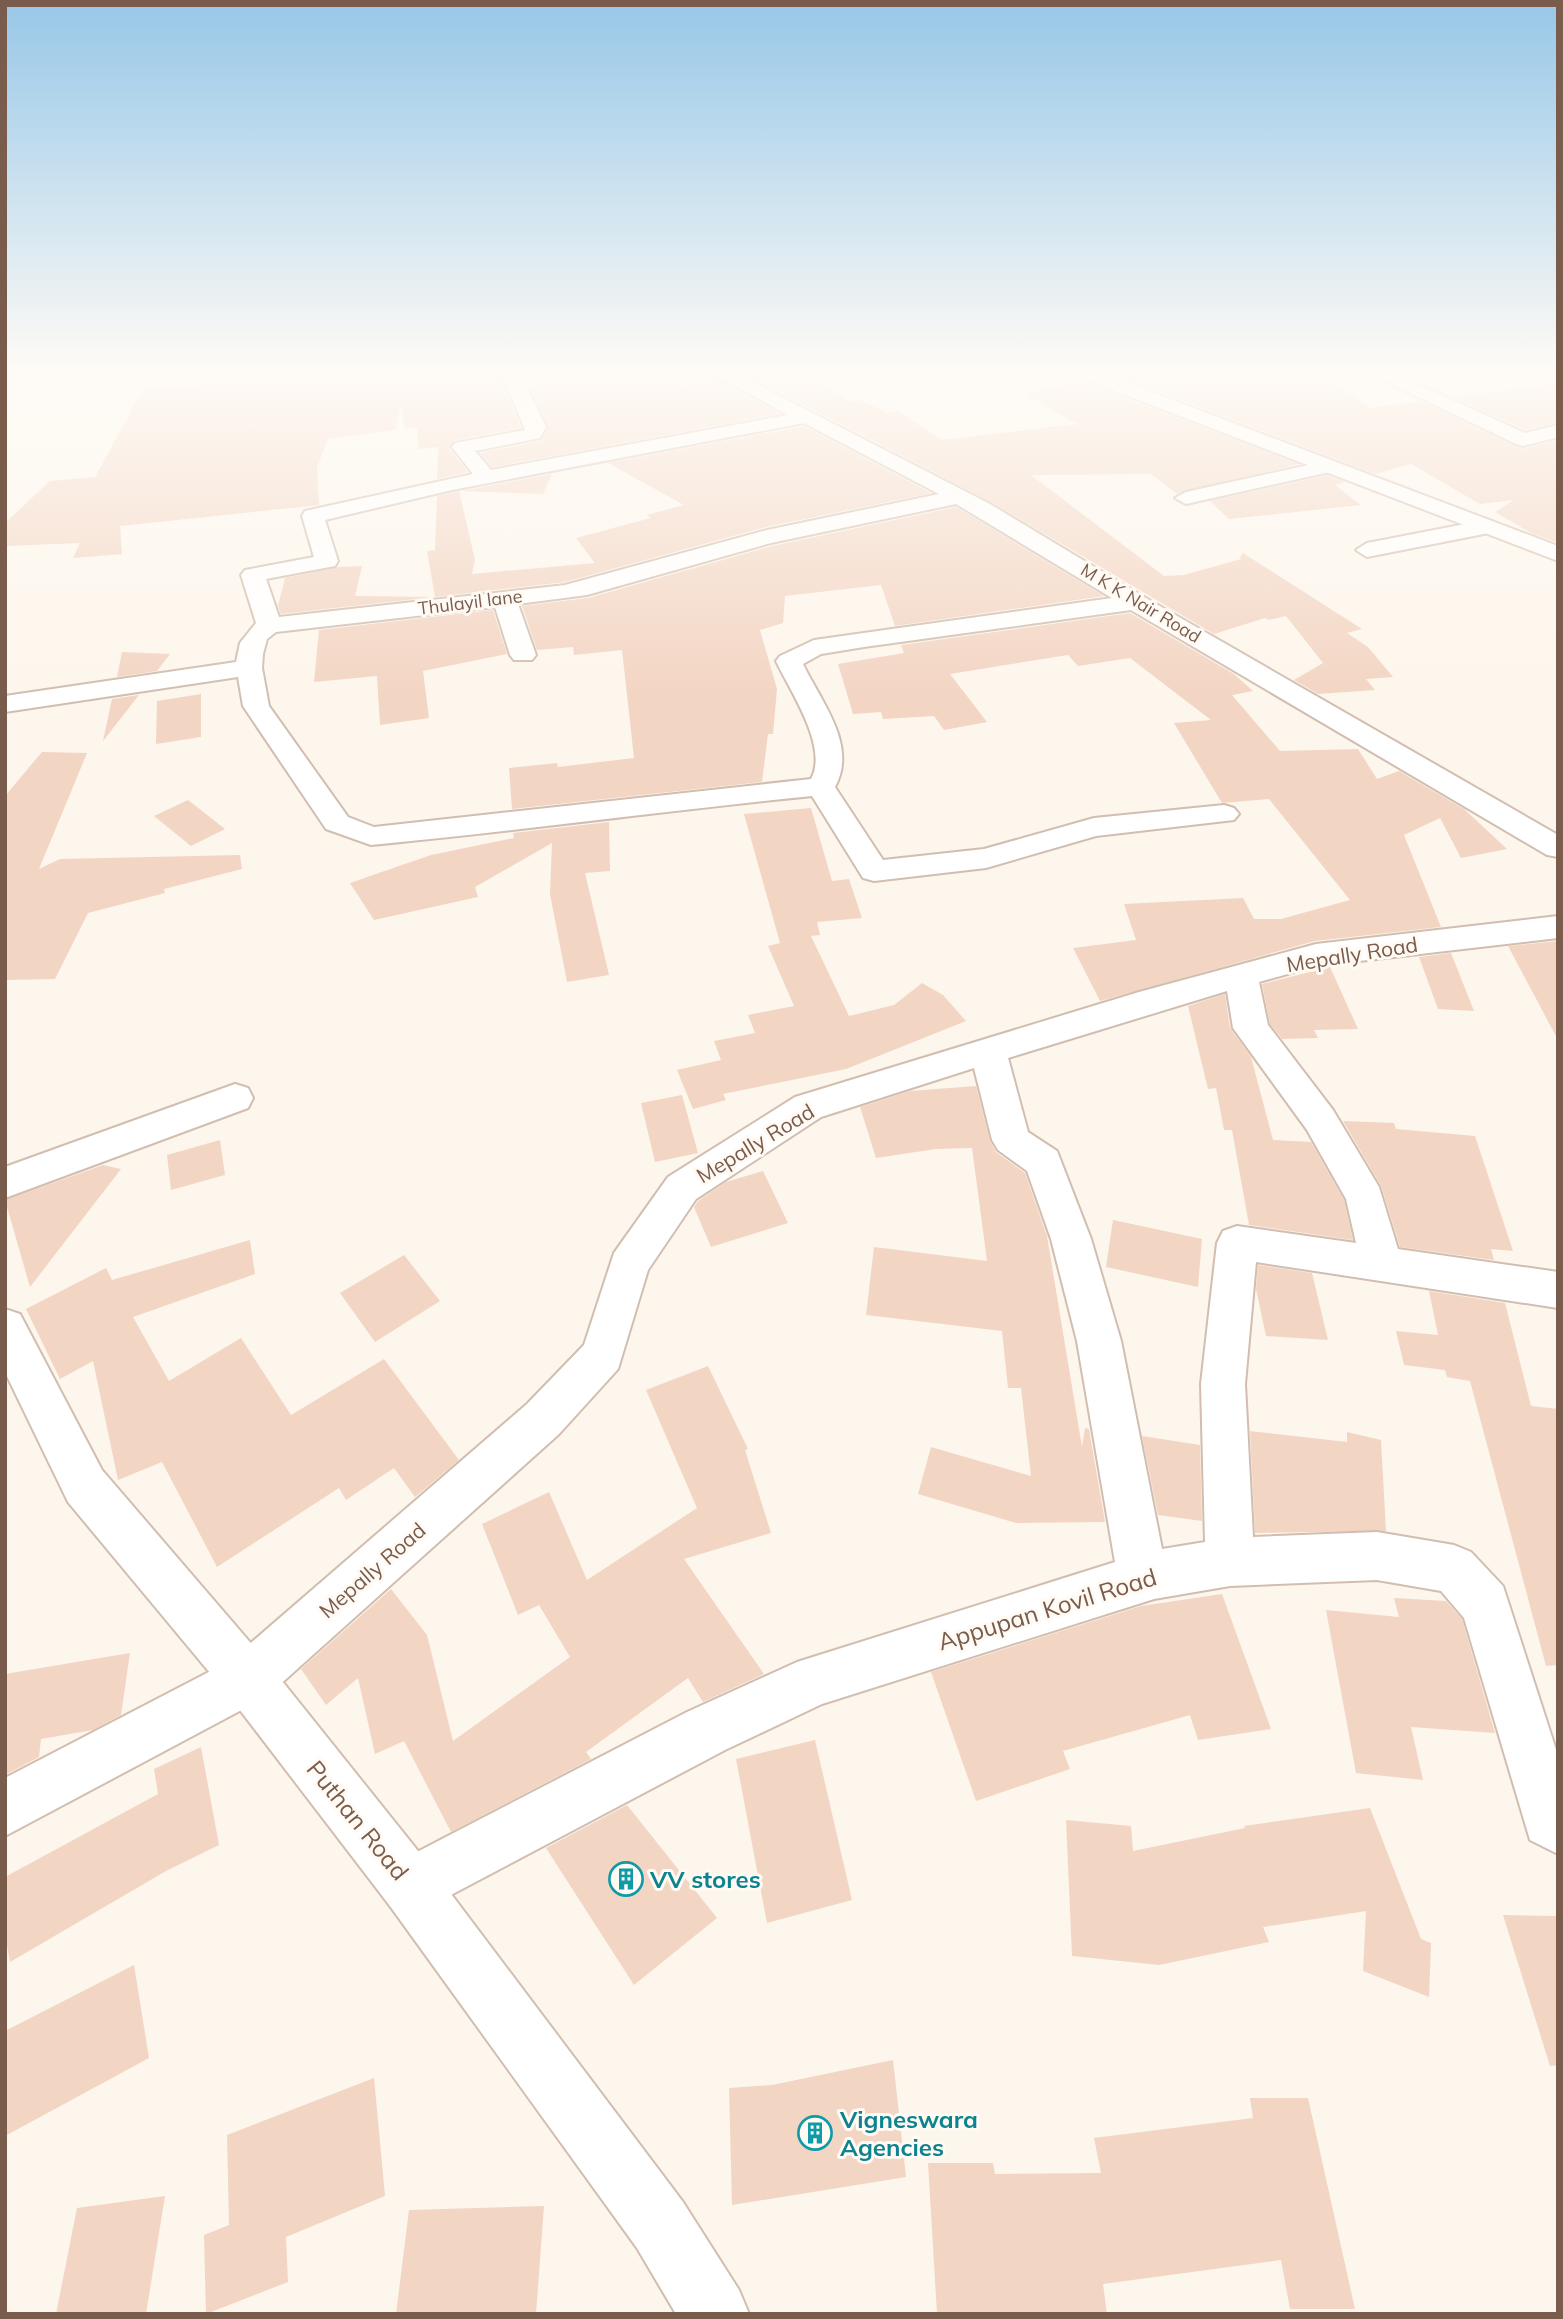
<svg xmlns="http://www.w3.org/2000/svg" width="1563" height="2319" viewBox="0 0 1563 2319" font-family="Mulish,sans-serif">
  <rect width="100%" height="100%" fill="#fdf6ec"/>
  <g fill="#f3d5c3">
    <polygon points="313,371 499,371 521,428 455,440 450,449 468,472 437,479 438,447 419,449 417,427 405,429 401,406 395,430 328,439 317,467 319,505 120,526 122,554 73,558 80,543 5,546 5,523 50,481 95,477 139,397 153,385 193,386"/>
    <polygon points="522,371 667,371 682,386 718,379 780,414 492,467 480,453 541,441 548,428"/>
    <polygon points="762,371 804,371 850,402 861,400 888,413 899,411 942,440 1077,424 1025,394 1078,380 1299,464 1177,494 1151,474 1031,475 1164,576 1184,575 1241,559 1240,557 1243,553 1362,629 1347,633 1368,647 1393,677 1366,679 1375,690 1318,694 1294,680 1323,663 1286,616 1269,620 1265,618 1214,634 991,502 744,374"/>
    <polygon points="1195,371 1215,381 1326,373 1370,408 1420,401 1522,449 1558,440 1558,543 1531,533 1495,512 1514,500 1480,504 1411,464 1375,474 1107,372"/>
    <polygon points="1558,383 1558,423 1525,430 1451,397"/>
    <polygon points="804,426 931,493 766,527 565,582 435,597 427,551 435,550 437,496 459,491 475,560 472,574 595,563 576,538 651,518 647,515 684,505 608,463"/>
    <polygon points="552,474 543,494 462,491"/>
    <polygon points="1327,475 1345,482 1335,485 1361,505 1229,519 1210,501"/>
    <polygon points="956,507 1104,596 895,626 881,585 785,596 783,623 760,630 777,689 773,734 768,734 762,782 512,809 509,768 557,763 558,767 634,758 622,650 574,655 573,647 537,650 522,606 588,598 772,546"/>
    <polygon points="362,566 355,596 434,597 281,614 278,606 285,578 338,567"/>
    <polygon points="493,610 507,654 423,671 429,718 380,725 377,676 314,682 319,630"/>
    <polygon points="1130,613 1234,674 1253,691 1232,695 1280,751 1358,749 1377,779 1399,771 1464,809 1507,849 1461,858 1440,818 1404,835 1441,927 1315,941 1100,1001 1073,948 1136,940 1124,904 1243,898 1254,919 1281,919 1350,900 1269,799 1222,803 1174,723 1211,720 1130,658 1078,666 1068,655 950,674 987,722 944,730 934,716 883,719 881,712 853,714 838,664 904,653 901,645"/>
    <polygon points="122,652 170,654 157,671 117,677"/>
    <polygon points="201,694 201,737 156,744 157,701"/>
    <polygon points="139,695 103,741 112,699"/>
    <polygon points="42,752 87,753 39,869 60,859 240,855 242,869 164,889 165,893 88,913 55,979 5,980 5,796"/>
    <polygon points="188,800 225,829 191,846 154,816"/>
    <polygon points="811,808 832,881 849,879 862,918 817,922 820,935 811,936 849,1016 894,1005 922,983 943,995 966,1021 846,1069 723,1094 726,1100 693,1109 677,1070 721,1060 714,1041 755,1033 748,1015 794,1006 768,946 780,943 744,814"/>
    <polygon points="609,822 610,871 585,873 609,975 567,982 550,894 552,843 475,887 478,897 374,920 350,883 431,855 514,838 513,833"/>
    <polygon points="1558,941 1558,1040 1508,946"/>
    <polygon points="1451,953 1474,1011 1438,1009 1419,957"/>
    <polygon points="1330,967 1358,1029 1314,1030 1318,1038 1282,1039 1270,1024 1262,984"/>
    <polygon points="1225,994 1230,1028 1251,1057 1273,1140 1311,1142 1344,1200 1353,1240 1249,1225 1232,1130 1224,1130 1216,1088 1208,1089 1188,1006"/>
    <polygon points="976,1086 990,1141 996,1152 1025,1173 1047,1236 1082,1447 1085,1428 1089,1429 1105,1522 1016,1523 918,1494 931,1447 1031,1476 1021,1388 1008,1388 1002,1331 866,1315 874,1247 987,1261 972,1148 936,1149 876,1158 860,1107 910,1091"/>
    <polygon points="682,1095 698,1153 655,1162 641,1103"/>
    <polygon points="1343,1121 1394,1123 1396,1129 1475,1136 1513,1251 1491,1249 1494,1260 1400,1247 1381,1186"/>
    <polygon points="220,1140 225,1175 171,1190 167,1155"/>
    <polygon points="103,1165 121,1169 30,1287 5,1200"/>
    <polygon points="763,1171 788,1223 711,1247 694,1207 698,1201 726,1182"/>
    <polygon points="1113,1220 1202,1239 1198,1287 1106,1267"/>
    <polygon points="250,1240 255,1274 133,1317 169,1381 241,1338 291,1415 384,1359 459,1460 415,1497 394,1468 346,1500 339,1488 217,1567 162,1462 118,1480 93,1361 60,1379 26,1309 106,1268 112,1280"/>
    <polygon points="404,1255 440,1301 375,1342 340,1293"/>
    <polygon points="1258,1265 1312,1273 1328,1340 1266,1336 1256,1289"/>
    <polygon points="1429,1291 1505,1303 1531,1406 1558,1409 1558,1665 1546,1666 1470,1381 1447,1377 1445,1370 1404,1365 1396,1331 1438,1335"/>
    <polygon points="708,1366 748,1449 745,1450 771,1533 684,1559 764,1674 703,1702 688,1678 586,1752 591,1759 451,1832 404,1741 375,1754 358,1678 326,1705 301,1669 391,1589 427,1635 453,1741 570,1657 539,1605 518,1615 482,1524 549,1492 587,1580 697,1508 646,1390"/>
    <polygon points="1250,1431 1347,1442 1347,1432 1381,1440 1386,1531 1255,1533"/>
    <polygon points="1142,1436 1200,1445 1202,1521 1158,1515"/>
    <polygon points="1222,1594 1271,1729 1198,1740 1190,1715 1063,1751 1070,1769 976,1801 931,1672 1141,1606"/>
    <polygon points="1394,1598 1446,1601 1462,1619 1495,1733 1411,1727 1423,1780 1356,1773 1326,1610 1399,1617"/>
    <polygon points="130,1653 121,1715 93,1730 41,1739 39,1757 5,1775 5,1674"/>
    <polygon points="815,1740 852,1900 767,1923 736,1759"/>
    <polygon points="201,1747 219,1845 166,1871 10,1962 5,1934 5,1877 158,1794 154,1769"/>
    <polygon points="627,1805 717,1918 634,1985 546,1848"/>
    <polygon points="1370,1808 1421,1939 1431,1943 1429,1997 1363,1971 1366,1911 1263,1927 1269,1942 1159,1965 1072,1956 1066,1820 1131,1826 1133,1851 1245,1828 1244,1826"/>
    <polygon points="1503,1915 1558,1916 1558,2065 1550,2066"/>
    <polygon points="134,1965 149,2058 5,2136 5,2031"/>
    <polygon points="893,2060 906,2177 732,2205 729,2088 772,2085"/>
    <polygon points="374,2078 385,2196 286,2237 288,2282 206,2314 204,2235 229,2225 227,2135"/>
    <polygon points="1250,2098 1308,2098 1355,2309 1290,2309 1281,2260 1103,2284 1107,2314 937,2314 928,2163 993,2163 995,2174 1101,2173 1094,2138 1253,2118"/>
    <polygon points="165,2196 146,2314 56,2314 77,2208"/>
    <polygon points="544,2206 536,2314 396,2314 409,2210"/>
  </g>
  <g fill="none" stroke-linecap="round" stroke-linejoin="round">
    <g stroke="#d1beb0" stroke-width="4">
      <g id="minor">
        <path d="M 501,371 L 519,371 L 546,427 L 540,438 L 475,451 L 491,470 L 788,415 L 708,371 L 731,371 L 990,504 L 1144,597 L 1558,835 L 1558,857 L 1547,855 L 1131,610 L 864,647 L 821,654 L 803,664 C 821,702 858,745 835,787 L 883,860 L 984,849 L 1094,818 L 1224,805 L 1234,808 L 1239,814 L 1234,820 L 1096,836 L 986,868 L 874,881 L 863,878 L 812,796 C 665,811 518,831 371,845 L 326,829 L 243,706 L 238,677 L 5,712 L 5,696 L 236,662 L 240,643 L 256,623 L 241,575 L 245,570 L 314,557 L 302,516 L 305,511 L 473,474 L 452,447 L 455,443 L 525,430 ZM 804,423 L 939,494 L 767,530 L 565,585 L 279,617 L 266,579 L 335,566 L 338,561 L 325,520 L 452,490 ZM 956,504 L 1112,598 L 814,640 L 780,656 L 776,661 C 790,691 829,747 811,779 L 374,827 L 348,817 L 269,706 L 262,668 L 263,654 L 267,639 L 276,632 L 495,607 L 510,655 L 514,660 L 532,660 L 536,655 L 518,604 L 587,595 L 771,543 Z"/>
        <polygon points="1364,371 1388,371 1525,433 1558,425 1558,437 1523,446 1516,444"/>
        <polygon points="1327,461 1337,467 1334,471 1186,504 1175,498 1186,492"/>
        <polygon points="1486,520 1494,522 1497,527 1494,532 1367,557 1356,550 1367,543"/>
        <path d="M 1558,916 L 1558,938 L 1316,966 L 1259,982 L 1268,1025 L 1333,1110 L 1379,1187 L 1398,1249 L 1558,1272 L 1558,1308 L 1256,1262 L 1245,1384 L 1253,1537 L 1377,1532 L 1454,1545 L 1471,1552 L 1503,1586 L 1558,1756 L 1558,1854 L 1530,1840 L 1464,1618 L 1441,1591 L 1377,1580 L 1230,1586 L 1154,1599 L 822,1704 L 725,1750 L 430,1906 L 410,1915 L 390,1906 L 381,1886 L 390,1866 L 687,1712 L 797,1662 L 1115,1562 L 1077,1341 L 1051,1239 L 1027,1171 L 998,1150 L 992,1140 L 974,1068 L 821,1117 L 696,1199 L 648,1270 L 618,1369 L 559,1434 L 266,1697 L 5,1836 L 5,1778 L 230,1661 L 527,1404 L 584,1345 L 614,1253 L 668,1177 L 795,1097 L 1139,992 L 1316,944 ZM 1227,991 L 1233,1028 L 1307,1130 L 1346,1199 L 1356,1243 L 1237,1226 L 1223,1231 L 1217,1243 L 1201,1384 L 1205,1542 L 1162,1549 L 1121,1341 L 1091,1239 L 1057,1151 L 1028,1132 L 1008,1058 Z"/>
        <polygon points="235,1084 248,1088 253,1098 248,1108 5,1198 5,1167"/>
      </g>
    </g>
    <g stroke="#d1beb0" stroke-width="4">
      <polygon id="tertiary" points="5,1309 20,1314 102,1470 266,1661 430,1866 683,2202 739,2290 749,2314 676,2314 637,2248 390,1906 230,1697 68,1502 5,1372"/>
    </g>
    <g stroke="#d6c0b0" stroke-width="4">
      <polygon id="secondary" points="1070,371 1096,371 1558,546 1558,561 1073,375"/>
    </g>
    <g stroke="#dad1cd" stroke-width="4">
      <polygon id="primary" points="5,371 51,371 42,376 5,379"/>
    </g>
    <use href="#minor" fill="#fff" fill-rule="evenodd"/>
    <use href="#tertiary" fill="#fff" fill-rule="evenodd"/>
    <use href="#secondary" fill="#fff" fill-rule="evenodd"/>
    <use href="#primary" fill="#fbd9a5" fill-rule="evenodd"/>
  </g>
  <linearGradient id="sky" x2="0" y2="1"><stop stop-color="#97c7e8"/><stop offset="0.53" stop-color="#fefbf6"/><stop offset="1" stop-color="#fefbf6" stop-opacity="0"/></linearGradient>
  <rect width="1563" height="696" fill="url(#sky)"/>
  <defs>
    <g id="building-ring" transform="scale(1.75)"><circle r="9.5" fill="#fffaf3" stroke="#0f9aa8" stroke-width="1.5"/><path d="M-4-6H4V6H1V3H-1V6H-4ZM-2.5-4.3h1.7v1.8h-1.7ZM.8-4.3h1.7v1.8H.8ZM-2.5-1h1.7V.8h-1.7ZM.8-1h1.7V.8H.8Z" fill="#0f9aa8"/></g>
  </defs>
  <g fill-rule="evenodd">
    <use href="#building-ring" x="626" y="1879"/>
    <use href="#building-ring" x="815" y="2133"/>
  </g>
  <g text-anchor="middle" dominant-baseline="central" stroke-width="6" stroke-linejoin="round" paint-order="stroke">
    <g font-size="18" fill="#7a5c4d" stroke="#fffaf3">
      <text transform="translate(470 602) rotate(-7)">Thulayil lane</text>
      <text transform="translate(1141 603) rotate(31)">M K K Nair Road</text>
    </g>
    <g font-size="21" fill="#7a5c4d" stroke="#fffaf3">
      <text transform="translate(1352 954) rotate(-9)">Mepally Road</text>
      <text transform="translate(755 1143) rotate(-31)">Mepally Road</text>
      <text transform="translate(372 1570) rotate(-41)">Mepally Road</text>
    </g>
    <g font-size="24" fill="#7a5c4d" stroke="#fffaf3">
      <text transform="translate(1047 1609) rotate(-17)">Appupan Kovil Road</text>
      <text transform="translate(358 1820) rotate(51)">Puthan Road</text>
    </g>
    <g font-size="24" font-weight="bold" fill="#0d838f" stroke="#fffaf3" text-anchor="start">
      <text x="650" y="1879">VV stores</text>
      <text x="840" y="2119">Vigneswara<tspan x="840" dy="28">Agencies</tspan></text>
    </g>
  </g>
  <rect width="1563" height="2319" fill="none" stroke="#7a5c4d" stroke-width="14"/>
</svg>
